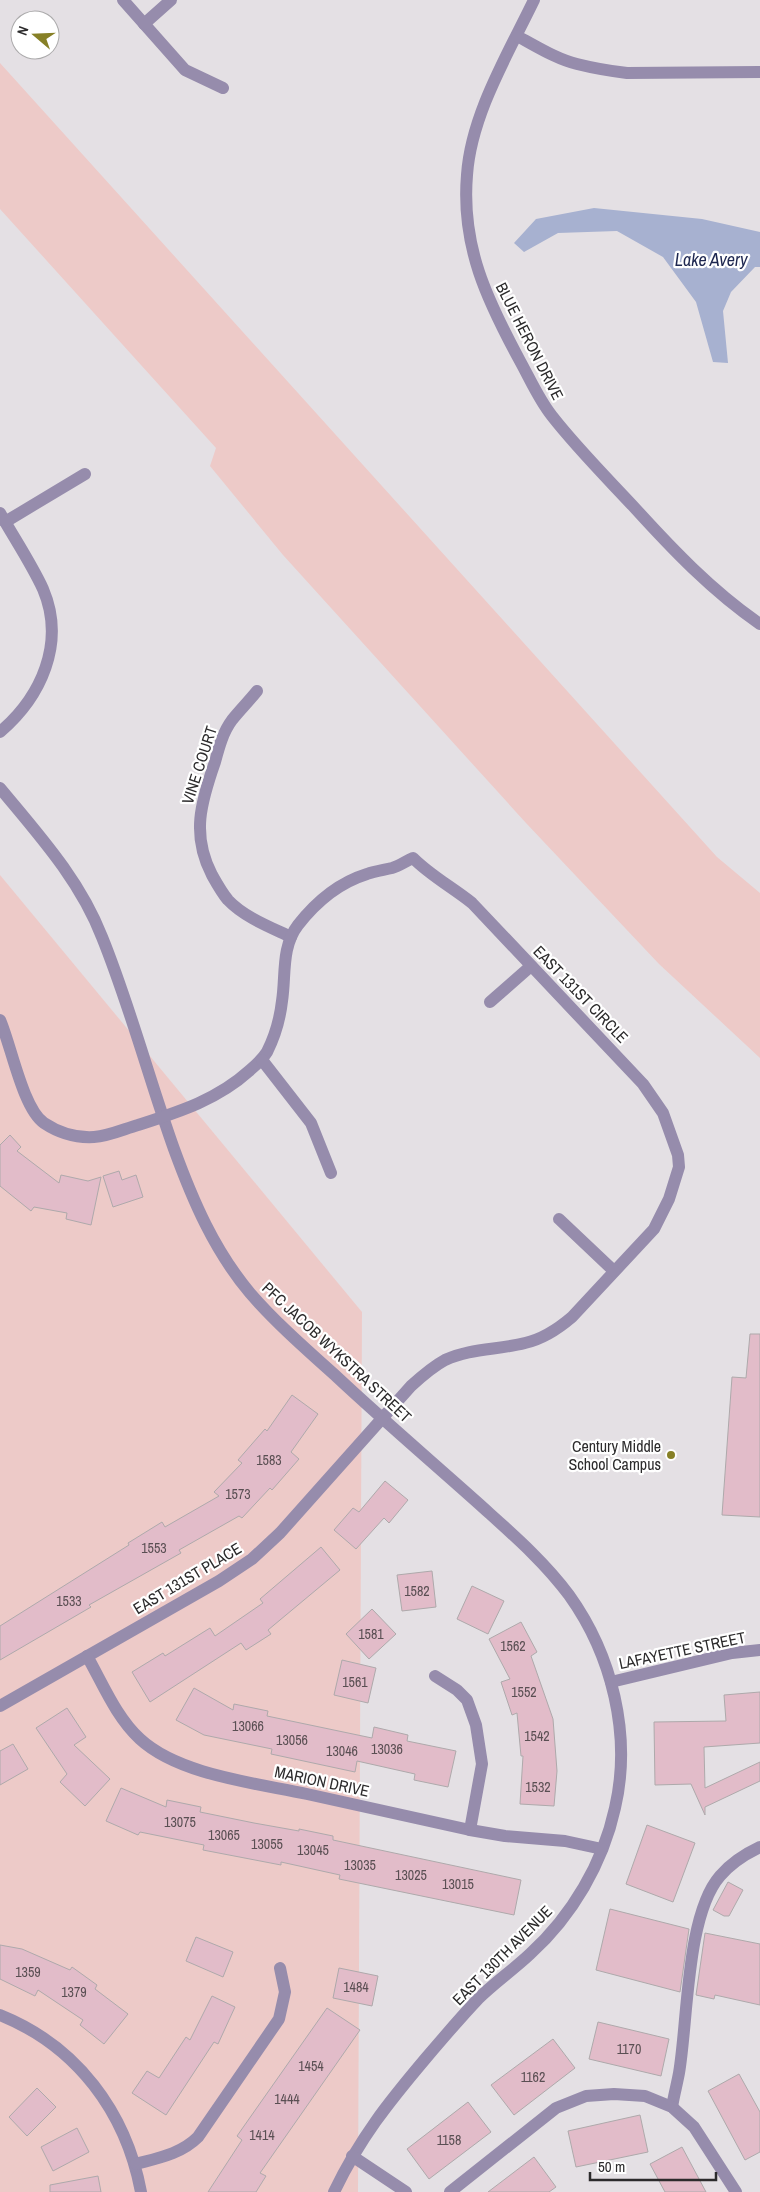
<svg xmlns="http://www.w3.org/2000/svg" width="760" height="2192" viewBox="0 0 760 2192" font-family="'Archivo Narrow',sans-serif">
  <rect width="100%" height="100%" fill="#e4e0e4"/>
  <g fill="#edcac8">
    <polygon points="0,63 717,857 760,893 760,1058 659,964 526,823 283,555 210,466 216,448 0,209"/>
    <polygon points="0,875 362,1312 358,2192 0,2192"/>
  </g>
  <polygon fill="#a7b1d0" points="594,208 702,219 760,232 760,267 755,267 731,292 723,311 728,363 713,362 696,302 663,257 617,231 558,233 524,252 514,243 536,219"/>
  <g fill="#e2bcc9" stroke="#aea9ab">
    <polygon points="10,1135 21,1147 17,1151 59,1183 61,1175 88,1181 101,1177 91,1225 66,1219 67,1213 34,1207 31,1211 0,1186 0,1145"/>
    <polygon points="119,1171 122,1180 136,1175 143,1197 113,1207 103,1176"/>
    <polygon points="750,1334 760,1334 760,1517 722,1515 732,1377 746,1378"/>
    <polygon points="292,1395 318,1414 291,1452 299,1459 272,1490 270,1488 242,1518 239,1516 179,1550 181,1553 89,1605 91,1607 0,1660 0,1626 129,1545 128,1543 162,1522 165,1527 219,1496 214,1492 242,1463 238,1460 265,1429 267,1431"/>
    <polygon points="385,1481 408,1500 389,1523 384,1518 356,1549 334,1530 353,1508 359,1512"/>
    <polygon points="321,1547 340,1570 268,1630 271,1634 246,1650 241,1643 150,1702 132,1672 163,1653 165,1656 210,1628 215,1636 263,1603 260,1599"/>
    <polygon points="432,1571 436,1607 402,1611 397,1575"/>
    <polygon points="472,1586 504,1601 488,1634 457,1619"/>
    <polygon points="372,1609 396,1634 369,1659 346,1634"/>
    <polygon points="521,1622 537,1652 531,1656 553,1719 557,1771 554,1806 520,1804 523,1756 521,1756 517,1713 512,1715 501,1682 510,1679 489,1639"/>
    <polygon points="342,1660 376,1668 368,1703 334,1695"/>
    <polygon points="194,1688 233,1710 234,1704 268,1711 267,1716 372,1738 374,1727 408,1735 407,1741 456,1751 448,1787 414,1780 415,1774 357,1761 355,1772 271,1754 272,1749 204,1735 176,1720"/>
    <polygon points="760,1692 760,1743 704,1747 705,1788 760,1762 760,1781 705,1807 705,1815 691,1784 655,1785 654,1722 726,1721 724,1695"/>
    <polygon points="67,1708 86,1737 74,1745 110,1779 85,1806 60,1782 67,1774 36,1728"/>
    <polygon points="13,1744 28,1769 0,1785 0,1751"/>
    <polygon points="121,1788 166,1807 167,1800 201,1807 200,1812 254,1823 299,1831 299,1829 333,1836 333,1840 521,1880 514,1915 339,1879 340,1875 281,1862 281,1865 203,1850 204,1845 140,1832 138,1835 106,1821"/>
    <polygon points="647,1825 695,1843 673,1902 626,1884"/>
    <polygon points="728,1882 743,1890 729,1916 724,1916 713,1910"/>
    <polygon points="610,1909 689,1929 680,1992 596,1970"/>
    <polygon points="705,1933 760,1944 760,2005 715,1995 714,1999 696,1995"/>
    <polygon points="196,1937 233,1952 223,1977 186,1961"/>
    <polygon points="0,1945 22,1949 70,1970 72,1967 97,1985 95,1989 128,2014 104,2044 80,2025 83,2020 38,1990 35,1996 0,1979"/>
    <polygon points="339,1968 378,1976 372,2006 333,1998"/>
    <polygon points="212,1996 235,2007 218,2044 214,2042 166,2115 132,2093 147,2071 159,2078 186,2037 190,2040"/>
    <polygon points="327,2008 360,2030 260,2173 266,2176 256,2192 208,2192 242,2140 237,2136"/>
    <polygon points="598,2022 669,2039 661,2076 589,2059"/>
    <polygon points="553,2039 575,2068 514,2115 491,2085"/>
    <polygon points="739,2074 760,2112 760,2152 745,2160 708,2091"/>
    <polygon points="37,2088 56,2107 27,2136 9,2117"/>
    <polygon points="468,2102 491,2132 429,2179 407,2149"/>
    <polygon points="640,2115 648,2152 576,2167 568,2131"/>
    <polygon points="77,2128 89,2152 53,2171 41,2147"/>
    <polygon points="682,2147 706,2192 665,2192 650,2164"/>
    <polygon points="534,2157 556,2187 549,2192 488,2192"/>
    <polygon points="98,2176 101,2192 50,2192 50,2185"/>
  </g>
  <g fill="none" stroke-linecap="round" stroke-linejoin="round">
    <g stroke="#968cac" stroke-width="12">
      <polyline points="123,0 185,70 223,88"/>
      <path d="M 534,0 C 508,54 471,115 467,175 C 461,246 487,300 520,361 C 530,379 539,400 552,416 C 577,448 606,477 633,506 C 672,549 712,591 760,624"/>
      <polyline points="144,24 171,0"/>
      <path d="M 517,36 C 536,46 556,59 577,64 C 593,68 610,71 627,73 L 760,72"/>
      <path d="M 0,513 C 14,538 31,563 43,589 C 66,643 41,697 0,732"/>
      <polyline points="5,522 85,474"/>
      <path d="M 257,691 C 249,701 240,710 232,720 C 223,732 219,747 215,762 C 201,802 191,835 212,875 C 217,884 222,893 228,900 C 244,917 270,927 291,937"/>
      <path d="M 0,788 C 39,835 80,880 102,937 C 130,1006 149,1079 174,1149 C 193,1201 214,1250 250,1293 C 276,1323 307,1350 337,1377 C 383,1420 431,1461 478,1503 C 510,1532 543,1560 569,1595 C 612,1655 632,1735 615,1808 C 603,1863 572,1916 530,1954 C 513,1970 494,1983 478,1999 C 460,2018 443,2038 426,2058 C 388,2103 360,2138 334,2192"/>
      <polyline points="490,1002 531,966"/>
      <path d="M 0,1020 C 11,1045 23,1109 44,1123 C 59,1133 77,1138 94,1137 C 109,1136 124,1129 138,1125 C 178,1112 217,1100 249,1071 C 256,1065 262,1060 267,1052 C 275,1036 280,1019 282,1001 C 286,976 281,947 298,925 C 316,902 338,883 367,874 C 375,871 384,870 392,868 C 399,866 406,861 413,858 C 431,876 452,887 472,903 L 643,1084 L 663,1113 L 678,1155 L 679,1167 L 669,1199 L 654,1229 L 572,1317 C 558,1329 543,1339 525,1343 C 498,1350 470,1348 445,1360 C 432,1367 422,1376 411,1386 L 280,1533 L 252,1559 L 219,1581 L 0,1706"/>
      <polyline points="262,1060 311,1123 331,1173"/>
      <polyline points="559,1219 614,1271"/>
      <path d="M 87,1656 C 103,1684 116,1717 140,1739 C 179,1775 256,1783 307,1794 C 362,1806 416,1818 470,1830 L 505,1836 L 565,1841 L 602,1849"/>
      <polyline points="435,1676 457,1690 467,1700 476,1725 482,1764 470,1830"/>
      <polyline points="611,1682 732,1653 760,1650"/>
      <path d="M 0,2015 C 77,2046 126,2112 141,2192"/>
      <path d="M 672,2107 C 674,2095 677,2084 679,2073 C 688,2021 686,1915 720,1876 C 731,1863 745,1854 760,1847"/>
      <polyline points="352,2156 406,2192"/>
      <path d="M 136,2164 C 158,2158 181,2154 198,2137 L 279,2019 L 285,1992 L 280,1968"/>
      <polyline points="450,2192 556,2108 586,2096 614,2094 645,2096 672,2107 694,2127 736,2192"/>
    </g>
  </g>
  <circle fill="#878027" stroke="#fff" stroke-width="2" cx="671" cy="1455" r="5"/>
  <g text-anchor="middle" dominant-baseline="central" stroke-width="4.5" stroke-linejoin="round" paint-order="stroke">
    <g font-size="14" fill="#5a4f53">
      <text x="269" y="1460">1583</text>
      <text x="238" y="1494">1573</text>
      <text x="154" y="1548">1553</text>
      <text x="417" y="1591">1582</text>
      <text x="69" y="1601">1533</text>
      <text x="371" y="1634">1581</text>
      <text x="513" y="1646">1562</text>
      <text x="355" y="1682">1561</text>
      <text x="524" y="1692">1552</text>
      <text x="248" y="1726">13066</text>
      <text x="537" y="1736">1542</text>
      <text x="292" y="1740">13056</text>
      <text x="387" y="1749">13036</text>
      <text x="342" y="1751">13046</text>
      <text x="538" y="1787">1532</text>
      <text x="180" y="1822">13075</text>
      <text x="224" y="1835">13065</text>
      <text x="267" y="1844">13055</text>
      <text x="313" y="1850">13045</text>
      <text x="360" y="1865">13035</text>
      <text x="411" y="1875">13025</text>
      <text x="458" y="1884">13015</text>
      <text x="28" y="1972">1359</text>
      <text x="356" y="1987">1484</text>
      <text x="74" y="1992">1379</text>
      <text x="629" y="2049">1170</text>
      <text x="311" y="2066">1454</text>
      <text x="533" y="2077">1162</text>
      <text x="287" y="2099">1444</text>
      <text x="262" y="2135">1414</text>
      <text x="449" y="2140">1158</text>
    </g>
    <g font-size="16" fill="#2c2b2c" stroke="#fff">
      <text transform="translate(530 341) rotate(63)">BLUE HERON DRIVE</text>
      <text transform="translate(199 765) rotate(-72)">VINE COURT</text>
      <text transform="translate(581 994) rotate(46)">EAST 131ST CIRCLE</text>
      <text transform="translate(337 1352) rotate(43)">PFC JACOB WYKSTRA STREET</text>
      <text transform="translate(187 1578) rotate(-31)">EAST 131ST PLACE</text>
      <text transform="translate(682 1650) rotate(-12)">LAFAYETTE STREET</text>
      <text transform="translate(322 1781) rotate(12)">MARION DRIVE</text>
      <text transform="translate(502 1955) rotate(-45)">EAST 130TH AVENUE</text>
    </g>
    <g font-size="16" fill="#2c2b2c" stroke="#fff" text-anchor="end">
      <text x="661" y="1446">Century Middle<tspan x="661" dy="18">School Campus</tspan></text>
    </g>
    <g font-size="18" font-style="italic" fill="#1e2750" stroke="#fff">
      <text x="711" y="259">Lake Avery</text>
    </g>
  </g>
  <g transform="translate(35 35) rotate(289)"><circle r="24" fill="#ffffff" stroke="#abaaab"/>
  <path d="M0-4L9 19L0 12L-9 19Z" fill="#878027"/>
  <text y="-8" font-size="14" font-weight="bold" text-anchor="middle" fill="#2c2b2c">N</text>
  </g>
  <path d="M590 2172v8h126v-8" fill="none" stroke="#2c2b2c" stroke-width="2.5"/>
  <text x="598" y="2172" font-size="15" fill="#2c2b2c" stroke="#ffffff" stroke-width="4" paint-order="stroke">50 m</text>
</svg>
